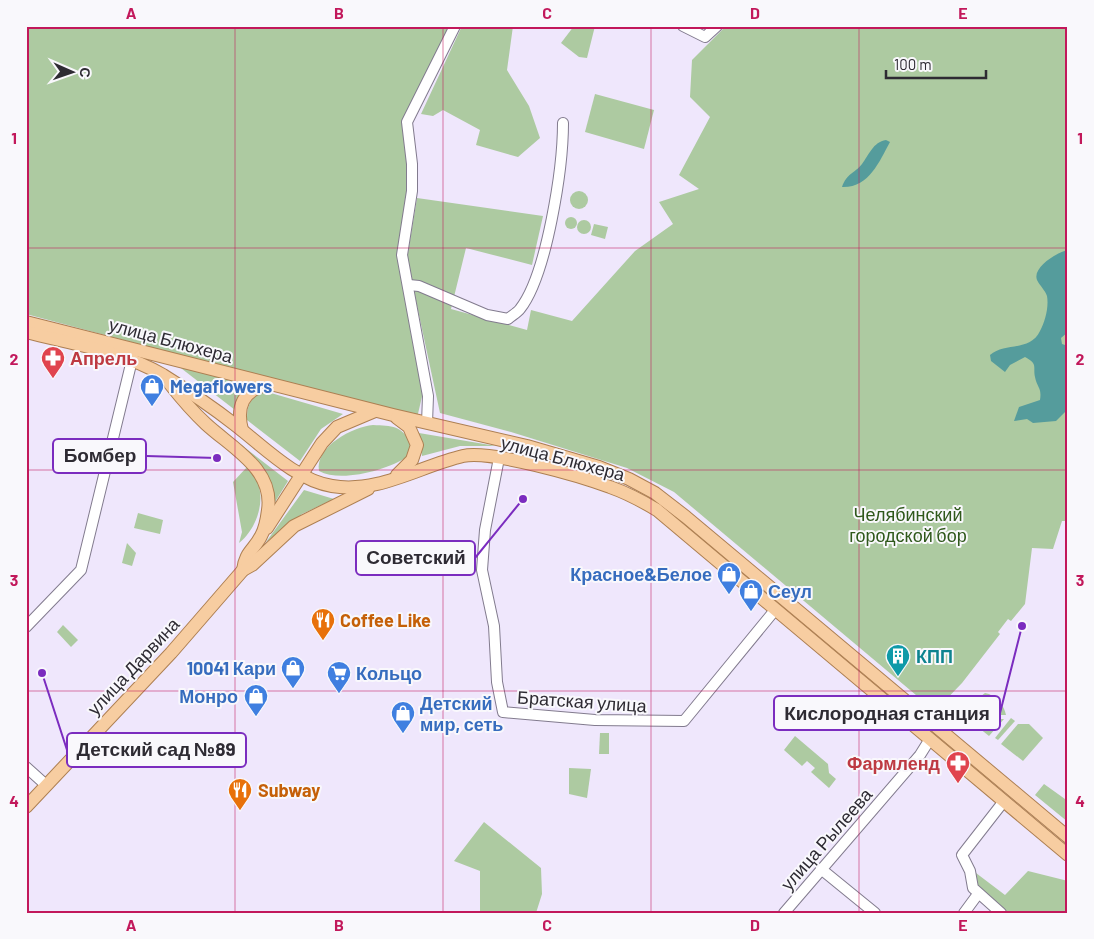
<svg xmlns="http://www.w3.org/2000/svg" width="1094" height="939" viewBox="0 0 1094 939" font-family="Barlow,sans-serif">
  <rect width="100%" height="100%" fill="#efe7fc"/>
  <g fill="#adcaa1">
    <polygon points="26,26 452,26 405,123 411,164 400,254 424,388 417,418 26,314"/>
    <polygon points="462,26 513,26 507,70 529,106 540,138 518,157 476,145 480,130 443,110 433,116 421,114"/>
    <polygon points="574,26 595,26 587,58 579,57 561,43"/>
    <polygon points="726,26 1068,26 1068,521 1062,521 1053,549 1032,548 1025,604 1011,621 1008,619 998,632 1000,634 962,683 935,711 674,492 627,468 511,432 440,413 407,259 417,198 543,216 532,265 466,248 451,309 527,330 531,310 572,321 635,251 673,224 659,202 699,189 679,175 710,117 690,97 692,60"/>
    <polygon points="595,94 654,110 644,149 585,132"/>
    <circle cx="579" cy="200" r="9"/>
    <circle cx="571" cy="223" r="6"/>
    <circle cx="584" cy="227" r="7"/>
    <polygon points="594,224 608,227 605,239 591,235"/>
    <polygon points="177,365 247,386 235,410"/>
    <path d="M 264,391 L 343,414 L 321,429 L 300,461 L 247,420 C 247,404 250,399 264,391 Z"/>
    <path d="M 373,425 C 392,426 402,425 411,444 L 407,457 C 387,470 341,483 319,471 C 315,446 353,427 373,425 Z"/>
    <polygon points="419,433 496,446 460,446 422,456"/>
    <path d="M 227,434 L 288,481 L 275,502 C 274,471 249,454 227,434 Z"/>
    <path d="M 247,467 C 270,487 261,525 239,543 L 242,532 L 233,482 Z"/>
    <polygon points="304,490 334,499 302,514 266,542"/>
    <polygon points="138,513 163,520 160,534 134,528"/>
    <polygon points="127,543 136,553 132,566 122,563"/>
    <polygon points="63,625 78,640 71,647 57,632"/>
    <path d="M 985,693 C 996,695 1004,705 1006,715 L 982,715 L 976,700 Z"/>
    <polygon points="1011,718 1015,721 998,740 995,738"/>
    <polygon points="977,719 1004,719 989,736 979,728"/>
    <polygon points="1018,724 1029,724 1043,738 1023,761 1001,744"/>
    <polygon points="600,733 609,733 609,754 599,754"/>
    <polygon points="795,736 828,764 829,773 836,779 829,788 811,772 815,768 807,761 802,766 784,750"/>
    <polygon points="569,768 591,769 587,798 569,794"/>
    <polygon points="1044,784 1065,799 1068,797 1068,822 1035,795"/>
    <polygon points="484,822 541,868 542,894 536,913 480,913 480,871 454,861"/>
    <polygon points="1028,871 1068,881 1068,913 1009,913 977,888 976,873 1005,895"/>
  </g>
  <g fill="#559c9c">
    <path d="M 886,140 L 890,142 C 879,162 869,188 842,187 C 847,173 854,174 862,164 C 869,155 873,142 886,140 Z"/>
    <path d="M 1068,250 L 1068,332 L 1061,338 L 1062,344 L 1068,346 L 1068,409 L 1056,421 L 1033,423 L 1027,419 L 1014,421 L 1019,407 L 1040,400 C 1042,387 1037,388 1035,377 C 1033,366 1038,364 1025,357 L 1010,365 L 1005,372 L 991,361 L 990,355 C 1005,342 1030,352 1040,331 C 1045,322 1049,307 1047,296 C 1045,290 1040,286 1037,280 C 1032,267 1058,252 1068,250 Z"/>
  </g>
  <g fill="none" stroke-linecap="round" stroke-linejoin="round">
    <g stroke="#827b8e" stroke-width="12">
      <g id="minor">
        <polyline points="683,26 705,37 717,26"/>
        <path d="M 409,285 L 419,286 L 487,315 L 508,319 C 511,316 517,313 520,309 C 547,275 563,167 563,123"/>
        <polyline points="427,423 428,396 402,255 412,191 412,164 407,122 455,26"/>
        <polyline points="499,458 485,530 482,570 494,626 497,682 503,712 595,720 684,721 775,610"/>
        <polyline points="26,627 81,570 132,360"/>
        <polyline points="26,767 46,785"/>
        <polyline points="821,869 875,913"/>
        <polyline points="784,913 920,755 930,739"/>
        <polyline points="964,913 978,894"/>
        <polyline points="1001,913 973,888 970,871 962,855 1004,801"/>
      </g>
    </g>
    <g stroke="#ad7f52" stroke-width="14">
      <g id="major">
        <polyline points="26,322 393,415 527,446 599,467 629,479 655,493 686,517 1068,837"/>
        <path d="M 26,332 C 72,344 122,351 163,375 C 187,390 211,406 234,424 C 263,446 295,480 332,486 C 378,494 420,466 463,456 C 491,450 581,476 610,487 C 627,493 642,501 657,510 L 1068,855"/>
        <path d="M 170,384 C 181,398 193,412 206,424 C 232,448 274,469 268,510 C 267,518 265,529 261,536 C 254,550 245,552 243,570"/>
        <polyline points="397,418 409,427 417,445 412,460 397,475"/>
        <path d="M 242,430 C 236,407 243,390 267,385"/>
        <polyline points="267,528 322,443 337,427 375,411"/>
        <polyline points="26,807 171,653 243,570 252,565 294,526 368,489"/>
      </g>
    </g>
    <use href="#minor" stroke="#fff" stroke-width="10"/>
    <use href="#major" stroke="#f7cda1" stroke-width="12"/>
  </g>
  <path fill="none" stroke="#c2185b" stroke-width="1" stroke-opacity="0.55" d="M 235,26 L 235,913M 443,26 L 443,913M 651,26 L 651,913M 859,26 L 859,913M 26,248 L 1068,248M 26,470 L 1068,470M 26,691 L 1068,691"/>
  <defs>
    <g id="pharmacy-pin" transform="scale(1.25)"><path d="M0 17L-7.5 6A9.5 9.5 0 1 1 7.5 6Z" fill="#e0444e" stroke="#f9f8fc"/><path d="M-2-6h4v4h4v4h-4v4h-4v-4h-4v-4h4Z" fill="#fff"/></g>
    <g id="shop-pin" transform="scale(1.25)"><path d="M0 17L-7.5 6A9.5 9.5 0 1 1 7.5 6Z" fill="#3f7fe0" stroke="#f9f8fc"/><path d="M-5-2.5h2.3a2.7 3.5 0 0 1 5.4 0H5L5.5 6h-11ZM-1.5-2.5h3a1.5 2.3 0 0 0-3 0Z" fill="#fff"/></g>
    <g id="restaurant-pin" transform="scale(1.25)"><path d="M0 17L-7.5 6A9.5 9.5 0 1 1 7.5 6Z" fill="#e8710a" stroke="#f9f8fc"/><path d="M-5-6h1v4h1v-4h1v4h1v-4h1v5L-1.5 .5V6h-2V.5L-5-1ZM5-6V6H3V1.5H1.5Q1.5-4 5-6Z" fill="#fff"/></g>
    <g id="building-pin" transform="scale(1.25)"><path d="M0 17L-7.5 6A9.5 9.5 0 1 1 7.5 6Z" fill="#0f9aa8" stroke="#f9f8fc"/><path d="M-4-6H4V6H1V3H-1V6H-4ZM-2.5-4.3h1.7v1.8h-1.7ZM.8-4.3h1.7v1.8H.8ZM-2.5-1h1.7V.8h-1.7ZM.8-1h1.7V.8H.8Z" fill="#fff"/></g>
    <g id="supermarket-pin" transform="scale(1.25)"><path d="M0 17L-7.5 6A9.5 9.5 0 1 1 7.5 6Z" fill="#3f7fe0" stroke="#f9f8fc"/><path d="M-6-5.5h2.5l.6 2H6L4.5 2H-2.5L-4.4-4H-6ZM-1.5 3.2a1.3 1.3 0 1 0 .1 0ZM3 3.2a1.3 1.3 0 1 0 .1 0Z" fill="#fff"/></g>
  </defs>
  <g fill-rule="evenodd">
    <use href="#pharmacy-pin" x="53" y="358"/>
    <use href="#shop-pin" x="152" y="386"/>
    <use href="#shop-pin" x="729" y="574"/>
    <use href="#shop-pin" x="751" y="591"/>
    <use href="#restaurant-pin" x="323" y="620"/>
    <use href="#building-pin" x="898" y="656"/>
    <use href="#shop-pin" x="293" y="668"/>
    <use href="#supermarket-pin" x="339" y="673"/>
    <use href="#shop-pin" x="256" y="696"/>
    <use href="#shop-pin" x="403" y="713"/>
    <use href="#pharmacy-pin" x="958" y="763"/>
    <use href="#restaurant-pin" x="240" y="790"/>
  </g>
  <g text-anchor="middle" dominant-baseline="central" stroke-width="4" stroke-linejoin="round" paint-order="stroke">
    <g font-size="18" fill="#2e2b33" stroke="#f9f8fc">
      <text transform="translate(171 340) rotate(15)">улица Блюхера</text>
      <text transform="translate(563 458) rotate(15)">улица Блюхера</text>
      <text transform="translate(133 666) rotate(-47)">улица Дарвина</text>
      <text transform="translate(582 701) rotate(4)">Братская улица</text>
      <text transform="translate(826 839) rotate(-49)">улица Рылеева</text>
    </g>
    <g font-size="18" font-weight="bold" fill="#be3a42" stroke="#f9f8fc" text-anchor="start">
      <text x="70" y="358">Апрель</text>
      <text x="940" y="763" text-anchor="end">Фармленд</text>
    </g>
    <g font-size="18" font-weight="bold" fill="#366cbe" stroke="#f9f8fc" text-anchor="start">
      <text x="170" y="386">Megaflowers</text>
      <text x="712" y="574" text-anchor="end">Красное&amp;Белое</text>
      <text x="768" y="591">Сеул</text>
      <text x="276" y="668" text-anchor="end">10041 Кари</text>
      <text x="356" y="673">Кольцо</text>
      <text x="238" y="696" text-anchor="end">Монро</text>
      <text x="420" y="703">Детский<tspan x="420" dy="21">мир, сеть</tspan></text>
    </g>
    <g font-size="18" fill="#2f581b" stroke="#f9f8fc">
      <text x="908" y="514">Челябинский<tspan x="908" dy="21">городской бор</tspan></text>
    </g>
    <g font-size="18" font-weight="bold" fill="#c56008" stroke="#f9f8fc" text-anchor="start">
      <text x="340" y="620">Coffee Like</text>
      <text x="258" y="790">Subway</text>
    </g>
    <g font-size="18" font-weight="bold" fill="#0d838f" stroke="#f9f8fc" text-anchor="start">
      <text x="916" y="656">КПП</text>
    </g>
  </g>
  <path fill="none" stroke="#7b2cbf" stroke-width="2" d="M217 458L146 456M523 499L475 558M1022 626L1000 713M42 673L67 750"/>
  <g fill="#7b2cbf" stroke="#f9f8fc" stroke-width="2">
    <circle cx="217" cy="458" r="5"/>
    <circle cx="523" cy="499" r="5"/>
    <circle cx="1022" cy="626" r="5"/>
    <circle cx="42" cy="673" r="5"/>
  </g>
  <g fill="#f9f8fc" stroke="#7b2cbf" stroke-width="2">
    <rect x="53" y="439" width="93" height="34" rx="5"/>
    <rect x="356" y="541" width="119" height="34" rx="5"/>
    <rect x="774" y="696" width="226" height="34" rx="5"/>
    <rect x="67" y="733" width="179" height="34" rx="5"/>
  </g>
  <g font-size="19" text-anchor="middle" font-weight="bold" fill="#2e2b33">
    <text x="100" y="462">Бомбер</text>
    <text x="416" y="564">Советский</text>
    <text x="887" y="720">Кислородная станция</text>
    <text x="156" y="756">Детский сад №89</text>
  </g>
  <rect width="1094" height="939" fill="none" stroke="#f9f8fc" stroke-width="55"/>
  <g transform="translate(72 72) rotate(92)" stroke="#f9f8fc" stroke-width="4" paint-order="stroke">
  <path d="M0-4L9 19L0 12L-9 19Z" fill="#2e2b33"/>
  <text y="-8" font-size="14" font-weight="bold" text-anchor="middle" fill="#2e2b33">С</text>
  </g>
  <path d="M886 70v8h100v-8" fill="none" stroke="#2e2b33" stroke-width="2.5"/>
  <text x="894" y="70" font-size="15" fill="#2e2b33" stroke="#f9f8fc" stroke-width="4" paint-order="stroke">100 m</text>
  <rect x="28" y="28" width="1038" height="884" fill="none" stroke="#c2185b" stroke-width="2"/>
  <g font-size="16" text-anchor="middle" font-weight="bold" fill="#c2185b">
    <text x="131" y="19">A</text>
    <text x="339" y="19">B</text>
    <text x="547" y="19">C</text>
    <text x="755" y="19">D</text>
    <text x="963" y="19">E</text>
    <text x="14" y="144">1</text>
    <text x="1080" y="144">1</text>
    <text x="14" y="365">2</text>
    <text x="1080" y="365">2</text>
    <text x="14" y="586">3</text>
    <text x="1080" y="586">3</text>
    <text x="14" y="807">4</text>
    <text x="1080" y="807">4</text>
    <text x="131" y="931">A</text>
    <text x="339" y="931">B</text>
    <text x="547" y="931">C</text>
    <text x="755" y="931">D</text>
    <text x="963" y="931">E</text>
  </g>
</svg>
